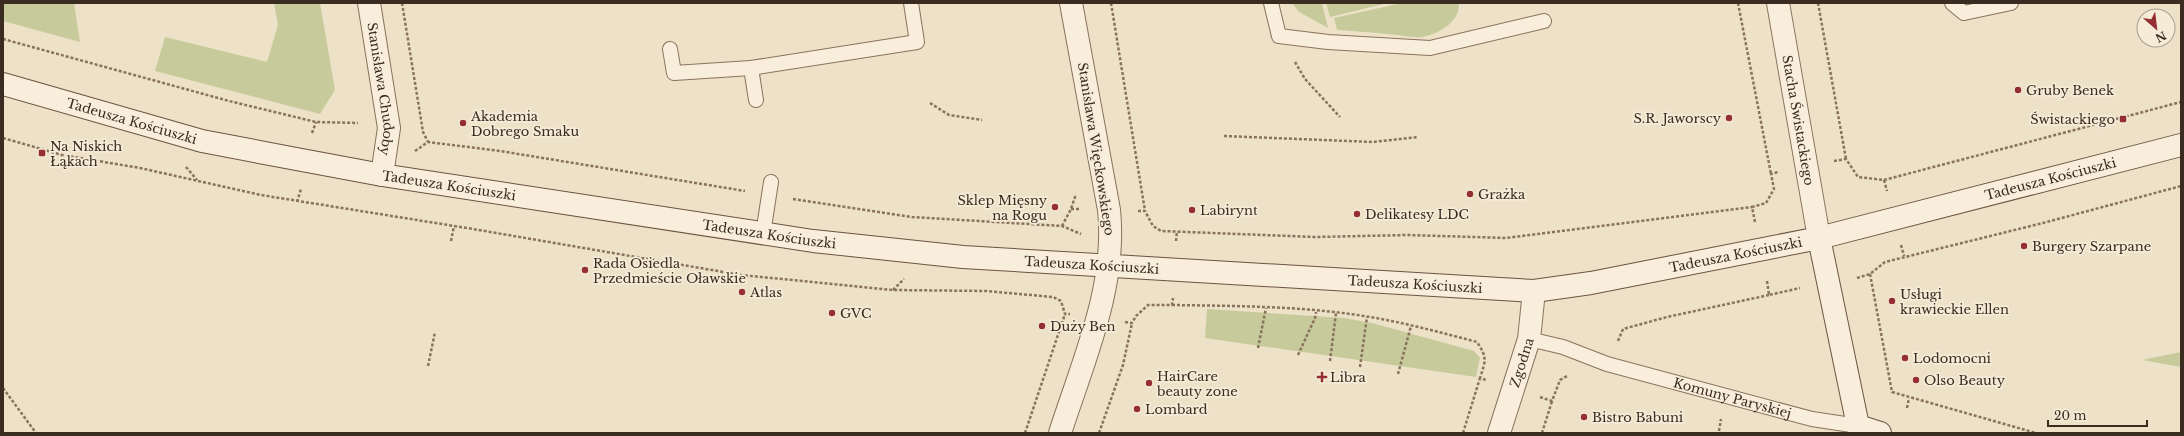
<svg xmlns="http://www.w3.org/2000/svg" width="2184" height="436" viewBox="0 0 2184 436" font-family="'Libre Baskerville',serif">
  <rect width="100%" height="100%" fill="#ede1c8"/>
  <g fill="#c7cb9c">
    <polygon points="3,3 74,3 80,42 3,21"/>
    <polygon points="274,3 320,3 335,90 320,114 155,71 165,37 267,62 278,25"/>
    <polygon points="1292,3 1322,3 1328,28 1299,12"/>
    <polygon points="1326,3 1388,3 1330,17"/>
    <path d="M 1402,3 L 1459,3 C 1460,22 1439,34 1422,37 C 1415,38 1405,36 1398,35 C 1377,33 1357,31 1337,30 L 1334,18 Z"/>
    <polygon points="1207,309 1344,318 1372,323 1474,351 1480,358 1476,377 1205,338"/>
    <polygon points="2181,352 2181,367 2142,360"/>
  </g>
  <g fill="none" stroke-linecap="round" stroke-linejoin="round">
    <g stroke="#89735d" stroke-width="16">
      <g id="lane">
        <polyline points="1271,3 1279,36 1328,42 1430,48 1544,21"/>
        <polyline points="1952,3 1964,13 2011,3"/>
        <polyline points="670,49 674,73 751,68 917,42 911,3"/>
        <polyline points="751,68 756,100"/>
        <polyline points="763,234 771,182"/>
        <path id="s1" d="M 1529,339 L 1563,347 L 1607,364 L 1812,419 L 1858,426"/>
      </g>
    </g>
    <g stroke="#89735d" stroke-width="24">
      <g id="street">
        <path id="s2" d="M 369,3 L 389,128 L 382,175"/>
        <path id="s3" d="M 1778,3 L 1819,238"/>
        <path d="M 1060,433 C 1083,361 1117,287 1109,210 L 1071,3"/>
        <path id="s4" d="M 1499,433 L 1529,339 L 1534,291"/>
      </g>
    </g>
    <g stroke="#6b5440" stroke-width="24">
      <g id="secondary">
        <path id="s5" d="M 3,84 L 202,141 L 291,158 L 382,175 L 813,241 L 963,257 L 1534,291 L 1591,283 L 1819,238 L 2181,145"/>
        <polyline points="1819,238 1858,426 1880,433"/>
      </g>
    </g>
    <g stroke="#89735d" stroke-width="2.5" stroke-dasharray="3 2" stroke-linecap="butt">
      <polyline points="402,3 423,132 428,142"/>
      <polyline points="1111,3 1145,211"/>
      <polyline points="1738,3 1771,174"/>
      <polyline points="1818,3 1846,159"/>
      <polyline points="3,39 229,101 316,122 358,123"/>
      <polyline points="1295,62 1305,79 1340,117"/>
      <polyline points="930,103 949,115 982,120"/>
      <polyline points="312,133 316,122"/>
      <polyline points="1224,136 1373,142 1418,137"/>
      <polyline points="3,138 62,155 140,168 261,195 473,229 741,275 893,290 986,291 1053,297 1061,301 1065,314 1070,314"/>
      <polyline points="415,151 428,142 500,151 745,191"/>
      <polyline points="1834,161 1846,159 1858,177 1884,180 1887,191"/>
      <polyline points="186,167 197,180"/>
      <polyline points="1884,180 2181,102"/>
      <polyline points="793,199 912,217 1062,226 1081,234"/>
      <polyline points="297,202 301,189"/>
      <polyline points="1071,209 1081,209"/>
      <polyline points="1138,211 1145,211 1153,226 1161,231 1315,237 1408,235 1506,238 1752,207"/>
      <polyline points="1755,222 1752,207 1766,203 1774,189 1771,174 1778,172"/>
      <polyline points="1062,226 1071,209 1076,194"/>
      <polyline points="451,241 454,226"/>
      <polyline points="1176,241 1177,231"/>
      <polyline points="1901,245 1904,256"/>
      <polyline points="1870,274 1892,392 2036,433"/>
      <polyline points="1857,278 1870,274 1885,262 2043,223 2181,186"/>
      <polyline points="1767,281 1769,295 1800,288"/>
      <polyline points="893,290 904,279"/>
      <path d="M 1172,305 C 1236,306 1301,306 1364,316 C 1402,322 1439,332 1477,342 C 1487,357 1486,360 1480,378 L 1486,380"/>
      <polyline points="1125,322 1132,323 1136,316 1148,305 1172,305 1173,298"/>
      <polyline points="1618,341 1623,329 1667,317 1769,295"/>
      <polyline points="1258,348 1266,308"/>
      <polyline points="1298,355 1315,318 1316,312"/>
      <polyline points="1330,361 1336,313"/>
      <polyline points="428,366 435,332"/>
      <polyline points="1360,367 1367,317"/>
      <polyline points="1398,374 1411,326"/>
      <polyline points="3,388 36,433"/>
      <polyline points="1540,397 1552,401 1560,380 1567,376"/>
      <polyline points="1907,408 1909,398"/>
      <polyline points="1719,431 1721,419"/>
      <polyline points="1025,433 1065,314"/>
      <polyline points="1099,433 1123,365 1132,323"/>
      <polyline points="1463,433 1480,378"/>
      <polyline points="1542,433 1552,401"/>
    </g>
    <use href="#lane" stroke="#f8eedb" stroke-width="14"/>
    <use href="#street" stroke="#f8eedb" stroke-width="22"/>
    <use href="#secondary" stroke="#f8eedb" stroke-width="22"/>
  </g>
  <g fill="#962f33" stroke="#f5ebd7" stroke-width="1.5">
    <circle cx="2018" cy="90" r="4"/>
    <circle cx="1729" cy="118" r="4"/>
    <rect x="2119" y="115" width="8" height="8" rx="2"/>
    <circle cx="463" cy="123" r="4"/>
    <rect x="38" y="149" width="8" height="8" rx="2"/>
    <circle cx="1470" cy="194" r="4"/>
    <circle cx="1055" cy="207" r="4"/>
    <circle cx="1192" cy="210" r="4"/>
    <circle cx="1357" cy="214" r="4"/>
    <circle cx="2024" cy="246" r="4"/>
    <circle cx="585" cy="270" r="4"/>
    <circle cx="742" cy="292" r="4"/>
    <circle cx="1892" cy="301" r="4"/>
    <circle cx="832" cy="313" r="4"/>
    <circle cx="1042" cy="326" r="4"/>
    <circle cx="1905" cy="358" r="4"/>
    <path d="M1320 371h4v4h4v4h-4v4h-4v-4h-4v-4h4z"/>
    <circle cx="1916" cy="380" r="4"/>
    <circle cx="1149" cy="383" r="4"/>
    <circle cx="1137" cy="409" r="4"/>
    <circle cx="1584" cy="417" r="4"/>
  </g>
  <g text-anchor="middle" dominant-baseline="central" stroke-width="3.5" stroke-linejoin="round" paint-order="stroke">
    <g font-size="13" fill="#3a2c20" stroke="#f5ebd7">
      <text stroke="none"><textPath href="#s2" startOffset="87">Stanisława Chudoby</textPath></text>
      <text stroke="none"><textPath href="#s5" startOffset="134">Tadeusza Kościuszki</textPath></text>
      <text stroke="none"><textPath href="#s3" startOffset="119">Stacha Świstackiego</textPath></text>
      <text transform="translate(1096 149) rotate(81)">Stanisława Więckowskiego</text>
      <text stroke="none"><textPath href="#s5" startOffset="2078">Tadeusza Kościuszki</textPath></text>
      <text stroke="none"><textPath href="#s5" startOffset="458">Tadeusza Kościuszki</textPath></text>
      <text stroke="none"><textPath href="#s5" startOffset="782">Tadeusza Kościuszki</textPath></text>
      <text stroke="none"><textPath href="#s5" startOffset="1754">Tadeusza Kościuszki</textPath></text>
      <text stroke="none"><textPath href="#s5" startOffset="1106">Tadeusza Kościuszki</textPath></text>
      <text stroke="none"><textPath href="#s5" startOffset="1430">Tadeusza Kościuszki</textPath></text>
      <text stroke="none"><textPath href="#s4" startOffset="74">Zgodna</textPath></text>
      <text stroke="none"><textPath href="#s1" startOffset="212">Komuny Paryskiej</textPath></text>
    </g>
    <g font-size="13" fill="#3a2c20" stroke="#f5ebd7" text-anchor="start">
      <text x="2026" y="90">Gruby Benek</text>
      <text x="471" y="116">Akademia<tspan x="471" dy="15">Dobrego Smaku</tspan></text>
      <text x="1721" y="118" text-anchor="end">S.R. Jaworscy</text>
      <text x="2115" y="119" text-anchor="end">Świstackiego</text>
      <text x="50" y="146">Na Niskich<tspan x="50" dy="15">Łąkach</tspan></text>
      <text x="1478" y="194">Grażka</text>
      <text x="1047" y="200" text-anchor="end">Sklep Mięsny<tspan x="1047" dy="15">na Rogu</tspan></text>
      <text x="1200" y="210">Labirynt</text>
      <text x="1365" y="214">Delikatesy LDC</text>
      <text x="2032" y="246">Burgery Szarpane</text>
      <text x="593" y="263">Rada Osiedla<tspan x="593" dy="15">Przedmieście Oławskie</tspan></text>
      <text x="750" y="292">Atlas</text>
      <text x="1900" y="294">Usługi<tspan x="1900" dy="15">krawieckie Ellen</tspan></text>
      <text x="840" y="313">GVC</text>
      <text x="1050" y="326">Duży Ben</text>
      <text x="1913" y="358">Lodomocni</text>
      <text x="1157" y="376">HairCare<tspan x="1157" dy="15">beauty zone</tspan></text>
      <text x="1330" y="377">Libra</text>
      <text x="1924" y="380">Olso Beauty</text>
      <text x="1145" y="409">Lombard</text>
      <text x="1592" y="417">Bistro Babuni</text>
    </g>
  </g>
  <rect width="2184" height="436" fill="none" stroke="#3a2c20" stroke-width="8"/>
  <g transform="translate(2156 28) rotate(152)"><circle r="19" fill="#f5ebd7" stroke="#aa9f8e"/>
  <path d="M0-3L7 15L0 10L-7 15Z" fill="#962f33"/>
  <text y="-6" font-size="11" font-weight="bold" text-anchor="middle" fill="#3a2c20">N</text>
  </g>
  <path d="M2048 420v6h99v-6" fill="none" stroke="#3a2c20" stroke-width="2"/>
  <text x="2054" y="420" font-size="12" fill="#3a2c20" stroke="#f5ebd7" stroke-width="3" paint-order="stroke">20 m</text>
</svg>
